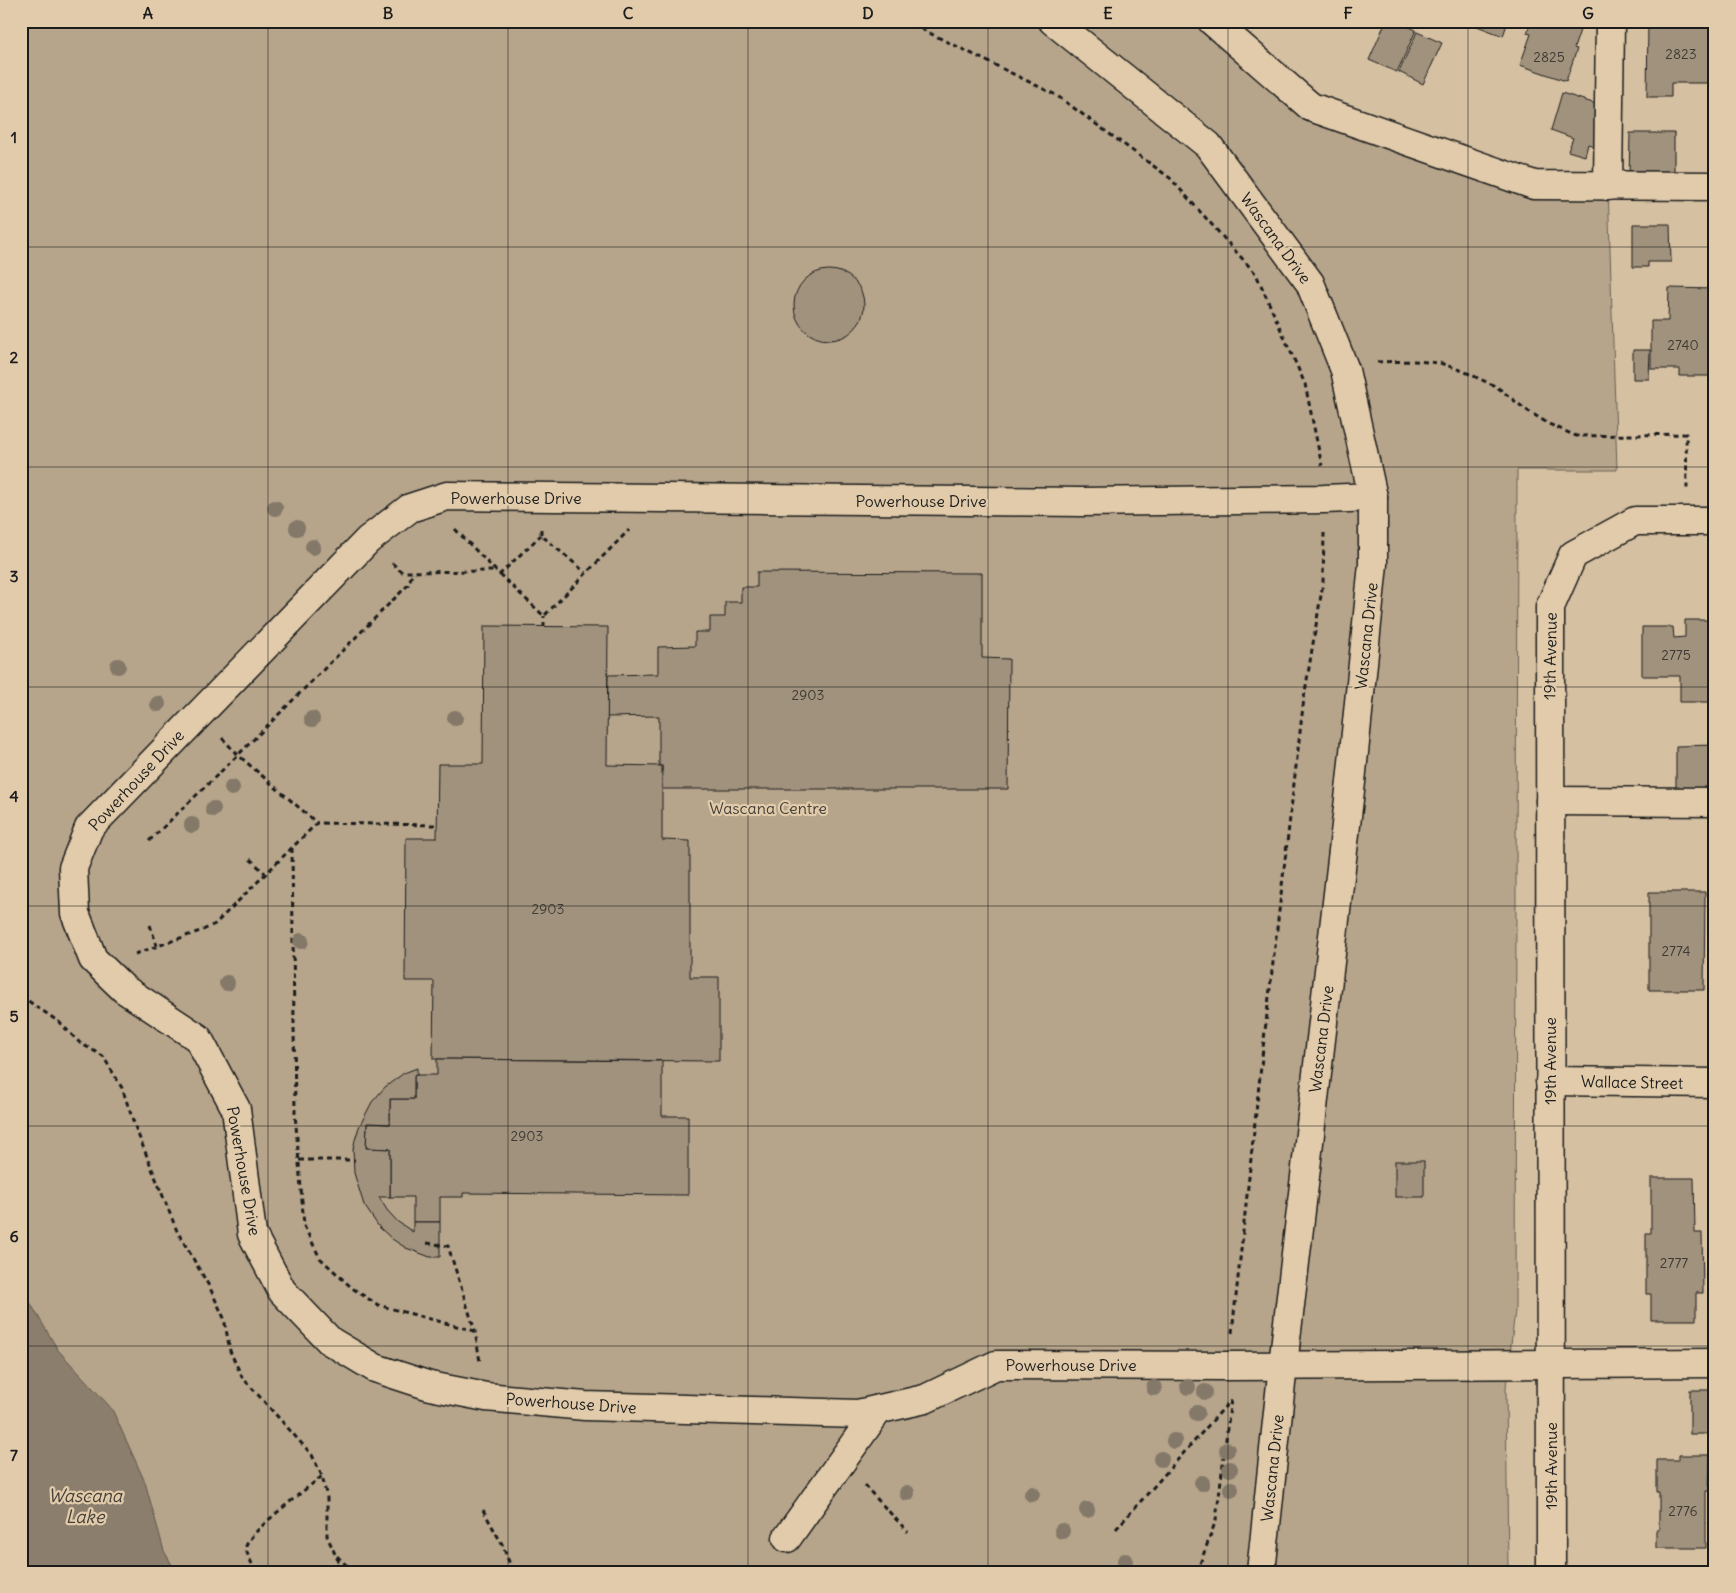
<svg xmlns="http://www.w3.org/2000/svg" width="1736" height="1593" viewBox="0 0 1736 1593" font-family="Delius,sans-serif">
  <rect width="100%" height="100%" fill="#d5c0a2"/>
  <filter id="ink" filterUnits="userSpaceOnUse"><feTurbulence type="fractalNoise" baseFrequency=".02" numOctaves="2"/><feDisplacementMap in="SourceGraphic" scale="10" xChannelSelector="R" yChannelSelector="G"/><feConvolveMatrix kernelMatrix="1 2 1 2 8 2 1 2 1" color-interpolation-filters="sRGB"/></filter>
  <g filter="url(#ink)">
    <polygon fill="#b6a58b" stroke="#696054" points="21,21 1220,21 1311,107 1476,165 1608,186 1617,470 1517,470 1515,1311 1506,1387 1508,1572 21,1572"/>
    <polygon fill="#8b7e6c" stroke="#5f574c" points="21,1287 58,1350 112,1409 145,1482 164,1551 176,1572 21,1572"/>
    <g fill="#a1927d" stroke="#1c1c1c">
      <polygon points="1386,21 1396,21 1416,30 1397,72 1369,60"/>
      <polygon points="1464,21 1508,21 1503,36"/>
      <polygon points="1531,21 1583,21 1574,48 1577,49 1566,81 1520,65 1531,34 1527,33"/>
      <polygon points="1648,21 1705,21 1705,24 1715,25 1715,83 1671,83 1671,97 1647,97"/>
      <polygon points="1417,32 1442,43 1423,84 1399,72"/>
      <polygon points="1562,93 1596,104 1594,146 1588,144 1585,156 1568,151 1573,138 1551,130"/>
      <polygon points="1630,133 1674,133 1674,178 1629,178"/>
      <polygon points="1633,224 1670,224 1671,262 1648,262 1648,267 1633,267"/>
      <circle cx="829" cy="305" r="35"/>
      <polygon points="1669,288 1715,289 1715,376 1680,376 1680,369 1651,369 1651,321 1668,321"/>
      <polygon points="1633,350 1650,350 1649,379 1633,379"/>
      <polygon points="757,572 982,573 982,658 1009,659 1008,789 662,789 662,766 659,766 659,716 607,717 608,675 658,674 658,647 695,646 695,632 710,632 710,617 725,617 725,602 741,602 741,587 757,587"/>
      <polygon points="1685,620 1711,620 1711,672 1715,672 1715,702 1680,702 1680,676 1642,676 1642,627 1673,627 1674,638 1685,637"/>
      <polygon points="484,626 608,627 607,765 662,766 662,840 690,841 690,977 719,977 719,1061 433,1059 434,981 405,981 406,838 437,838 438,764 483,764"/>
      <polygon points="1715,745 1715,789 1676,789 1676,746"/>
      <polygon points="1649,892 1705,892 1704,990 1649,990"/>
      <polygon points="437,1059 662,1061 662,1116 688,1116 688,1195 463,1193 463,1197 440,1197 440,1222 413,1222 413,1197 390,1197 390,1149 366,1148 367,1123 390,1124 390,1099 414,1099 414,1075 437,1075"/>
      <polygon points="417,1068 417,1075 414,1075 414,1099 390,1099 390,1124 367,1123 366,1148 390,1149 390,1197 379,1197 387,1210 398,1222 413,1232 413,1222 440,1222 440,1257 430,1257 406,1248 392,1239 379,1227 364,1205 354,1173 353,1149 355,1140 359,1127 372,1102 385,1087 404,1073"/>
      <rect x="1395" y="1161" width="29" height="36"/>
      <polygon points="1651,1178 1694,1178 1695,1233 1702,1233 1703,1293 1696,1293 1696,1320 1651,1320 1651,1294 1646,1294 1646,1233 1651,1233"/>
      <rect x="1690" y="1390" width="25" height="44"/>
      <polygon points="1679,1455 1710,1455 1709,1491 1706,1491 1706,1548 1656,1548 1656,1530 1659,1530 1659,1492 1657,1492 1657,1460 1679,1460"/>
    </g>
    <g fill="none" stroke-linecap="round" stroke-linejoin="round">
      <g stroke="#1c1c1c" stroke-width="31">
        <g id="minor">
          <polyline points="1053,21 1208,145 1310,283 1345,370 1373,497 1373,564 1351,782 1283,1365 1261,1572"/>
          <polyline points="1212,21 1311,107 1534,185 1715,186"/>
          <polyline points="1608,186 1610,21"/>
          <polyline points="1373,497 1324,499 1082,502 447,496 410,508 368,540 89,828 73,868 75,913 93,959 124,989 198,1038 236,1109 252,1234 282,1291 330,1341 375,1368 430,1386 486,1397 585,1406 858,1414 925,1399 996,1365 1229,1366 1715,1363"/>
          <polyline points="1550,801 1715,802"/>
          <polyline points="1550,1081 1715,1083"/>
          <polyline points="787,1538 879,1409"/>
          <polyline points="1551,1572 1550,607 1573,555 1635,521 1715,521"/>
        </g>
      </g>
      <g stroke="#1c1c1c" stroke-width="3" stroke-dasharray="5 4" stroke-linecap="butt">
        <polyline points="905,21 1056,95 1170,178 1256,274 1305,384 1322,466"/>
        <polyline points="1377,362 1414,361 1440,363 1463,371 1497,387 1525,409 1549,424 1576,436 1686,434 1687,489"/>
        <polyline points="455,529 496,571 544,616 629,530"/>
        <polyline points="541,529 541,535 586,573"/>
        <polyline points="392,563 402,572 495,571"/>
        <polyline points="499,575 541,535"/>
        <polyline points="544,627 544,616"/>
        <polyline points="222,738 238,755 317,823"/>
        <polyline points="149,841 238,755 408,585 413,572"/>
        <polyline points="292,848 295,1113 304,1226 320,1258 352,1288 378,1305 475,1331"/>
        <polyline points="250,859 265,873"/>
        <polyline points="150,925 157,946"/>
        <polyline points="135,954 203,930 215,924 317,823 437,825"/>
        <polyline points="21,996 59,1022 80,1043 103,1056 122,1088 136,1129 177,1231 209,1286 224,1318 230,1351 242,1377 312,1455 322,1476 327,1498 327,1536 343,1572"/>
        <polyline points="299,1160 355,1160"/>
        <polyline points="427,1243 448,1246 475,1331 480,1362"/>
        <polyline points="1232,1333 1263,1048 1304,698 1323,583 1324,533"/>
        <polyline points="864,1485 908,1532"/>
        <polyline points="483,1510 502,1544 513,1572"/>
        <polyline points="1116,1529 1230,1401"/>
        <polyline points="337,1556 345,1564 358,1572"/>
        <path d="M 256,1572 C 253,1565 246,1554 246,1547 C 246,1534 309,1487 322,1476"/>
        <polyline points="1197,1572 1216,1520 1231,1399"/>
      </g>
      <use href="#minor" stroke="#e1cbaa" stroke-width="28"/>
    </g>
    <g fill="#847868">
      <circle cx="275" cy="508" r="8"/>
      <circle cx="297" cy="528" r="8"/>
      <circle cx="313" cy="547" r="8"/>
      <circle cx="118" cy="666" r="8"/>
      <circle cx="158" cy="704" r="8"/>
      <circle cx="455" cy="718" r="8"/>
      <circle cx="312" cy="719" r="8"/>
      <circle cx="232" cy="788" r="8"/>
      <circle cx="213" cy="809" r="8"/>
      <circle cx="192" cy="825" r="8"/>
      <circle cx="301" cy="941" r="8"/>
      <circle cx="227" cy="983" r="8"/>
      <circle cx="1188" cy="1387" r="8"/>
      <circle cx="1154" cy="1388" r="8"/>
      <circle cx="1205" cy="1392" r="8"/>
      <circle cx="1197" cy="1413" r="8"/>
      <circle cx="1174" cy="1441" r="8"/>
      <circle cx="1227" cy="1450" r="8"/>
      <circle cx="1161" cy="1459" r="8"/>
      <circle cx="1230" cy="1469" r="8"/>
      <circle cx="1202" cy="1483" r="8"/>
      <circle cx="1231" cy="1489" r="8"/>
      <circle cx="907" cy="1493" r="8"/>
      <circle cx="1032" cy="1494" r="8"/>
      <circle cx="1087" cy="1510" r="8"/>
      <circle cx="1062" cy="1531" r="8"/>
      <circle cx="1125" cy="1561" r="8"/>
    </g>
  </g>
  <path fill="none" stroke="#1c1c1c" stroke-width="1" stroke-opacity="0.55" d="M 268,21 L 268,1572M 508,21 L 508,1572M 748,21 L 748,1572M 988,21 L 988,1572M 1228,21 L 1228,1572M 1468,21 L 1468,1572M 21,247 L 1715,247M 21,467 L 1715,467M 21,687 L 1715,687M 21,906 L 1715,906M 21,1126 L 1715,1126M 21,1346 L 1715,1346"/>
  <g text-anchor="middle" dominant-baseline="central" stroke-width="4.5" stroke-linejoin="round" paint-order="stroke">
    <g font-size="14" fill="#3d3a34">
      <text x="1681" y="54">2823</text>
      <text x="1549" y="57">2825</text>
      <text x="1683" y="345">2740</text>
      <text x="1676" y="655">2775</text>
      <text x="808" y="695">2903</text>
      <text x="548" y="909">2903</text>
      <text x="1676" y="951">2774</text>
      <text x="527" y="1136">2903</text>
      <text x="1674" y="1263">2777</text>
      <text x="1683" y="1511">2776</text>
    </g>
    <g font-size="16" fill="#1c1c1c" stroke="#e1cbaa">
      <text transform="translate(1276 238) rotate(54)">Wascana Drive</text>
      <text x="516" y="498">Powerhouse Drive</text>
      <text x="921" y="501">Powerhouse Drive</text>
      <text transform="translate(1366 636) rotate(-84)">Wascana Drive</text>
      <text transform="translate(1550 656) rotate(-89)">19th Avenue</text>
      <text transform="translate(136 780) rotate(-47)">Powerhouse Drive</text>
      <text transform="translate(1321 1039) rotate(-83)">Wascana Drive</text>
      <text transform="translate(1550 1061) rotate(-90)">19th Avenue</text>
      <text transform="translate(1632 1082) rotate(1)">Wallace Street</text>
      <text transform="translate(244 1171) rotate(80)">Powerhouse Drive</text>
      <text x="1071" y="1365">Powerhouse Drive</text>
      <text transform="translate(571 1403) rotate(4)">Powerhouse Drive</text>
      <text transform="translate(1551 1466) rotate(-90)">19th Avenue</text>
      <text transform="translate(1272 1468) rotate(-84)">Wascana Drive</text>
    </g>
    <g font-size="16" fill="#423e38" stroke="#e1cbaa">
      <text x="768" y="808">Wascana Centre</text>
    </g>
    <g font-size="18" font-style="italic" fill="#433e38" stroke="#e1cbaa">
      <text x="85" y="1495">Wascana<tspan x="85" dy="21">Lake</tspan></text>
    </g>
  </g>
  <rect width="1736" height="1593" fill="none" stroke="#e1cbaa" stroke-width="55"/>
  <rect x="28" y="28" width="1680" height="1538" fill="none" stroke="#1c1c1c" stroke-width="2"/>
  <g font-size="16" text-anchor="middle" font-weight="bold" fill="#1c1c1c">
    <text x="148" y="19">A</text>
    <text x="388" y="19">B</text>
    <text x="628" y="19">C</text>
    <text x="868" y="19">D</text>
    <text x="1108" y="19">E</text>
    <text x="1348" y="19">F</text>
    <text x="1588" y="19">G</text>
    <text x="14" y="143">1</text>
    <text x="14" y="363">2</text>
    <text x="14" y="582">3</text>
    <text x="14" y="802">4</text>
    <text x="14" y="1022">5</text>
    <text x="14" y="1242">6</text>
    <text x="14" y="1461">7</text>
  </g>
</svg>
